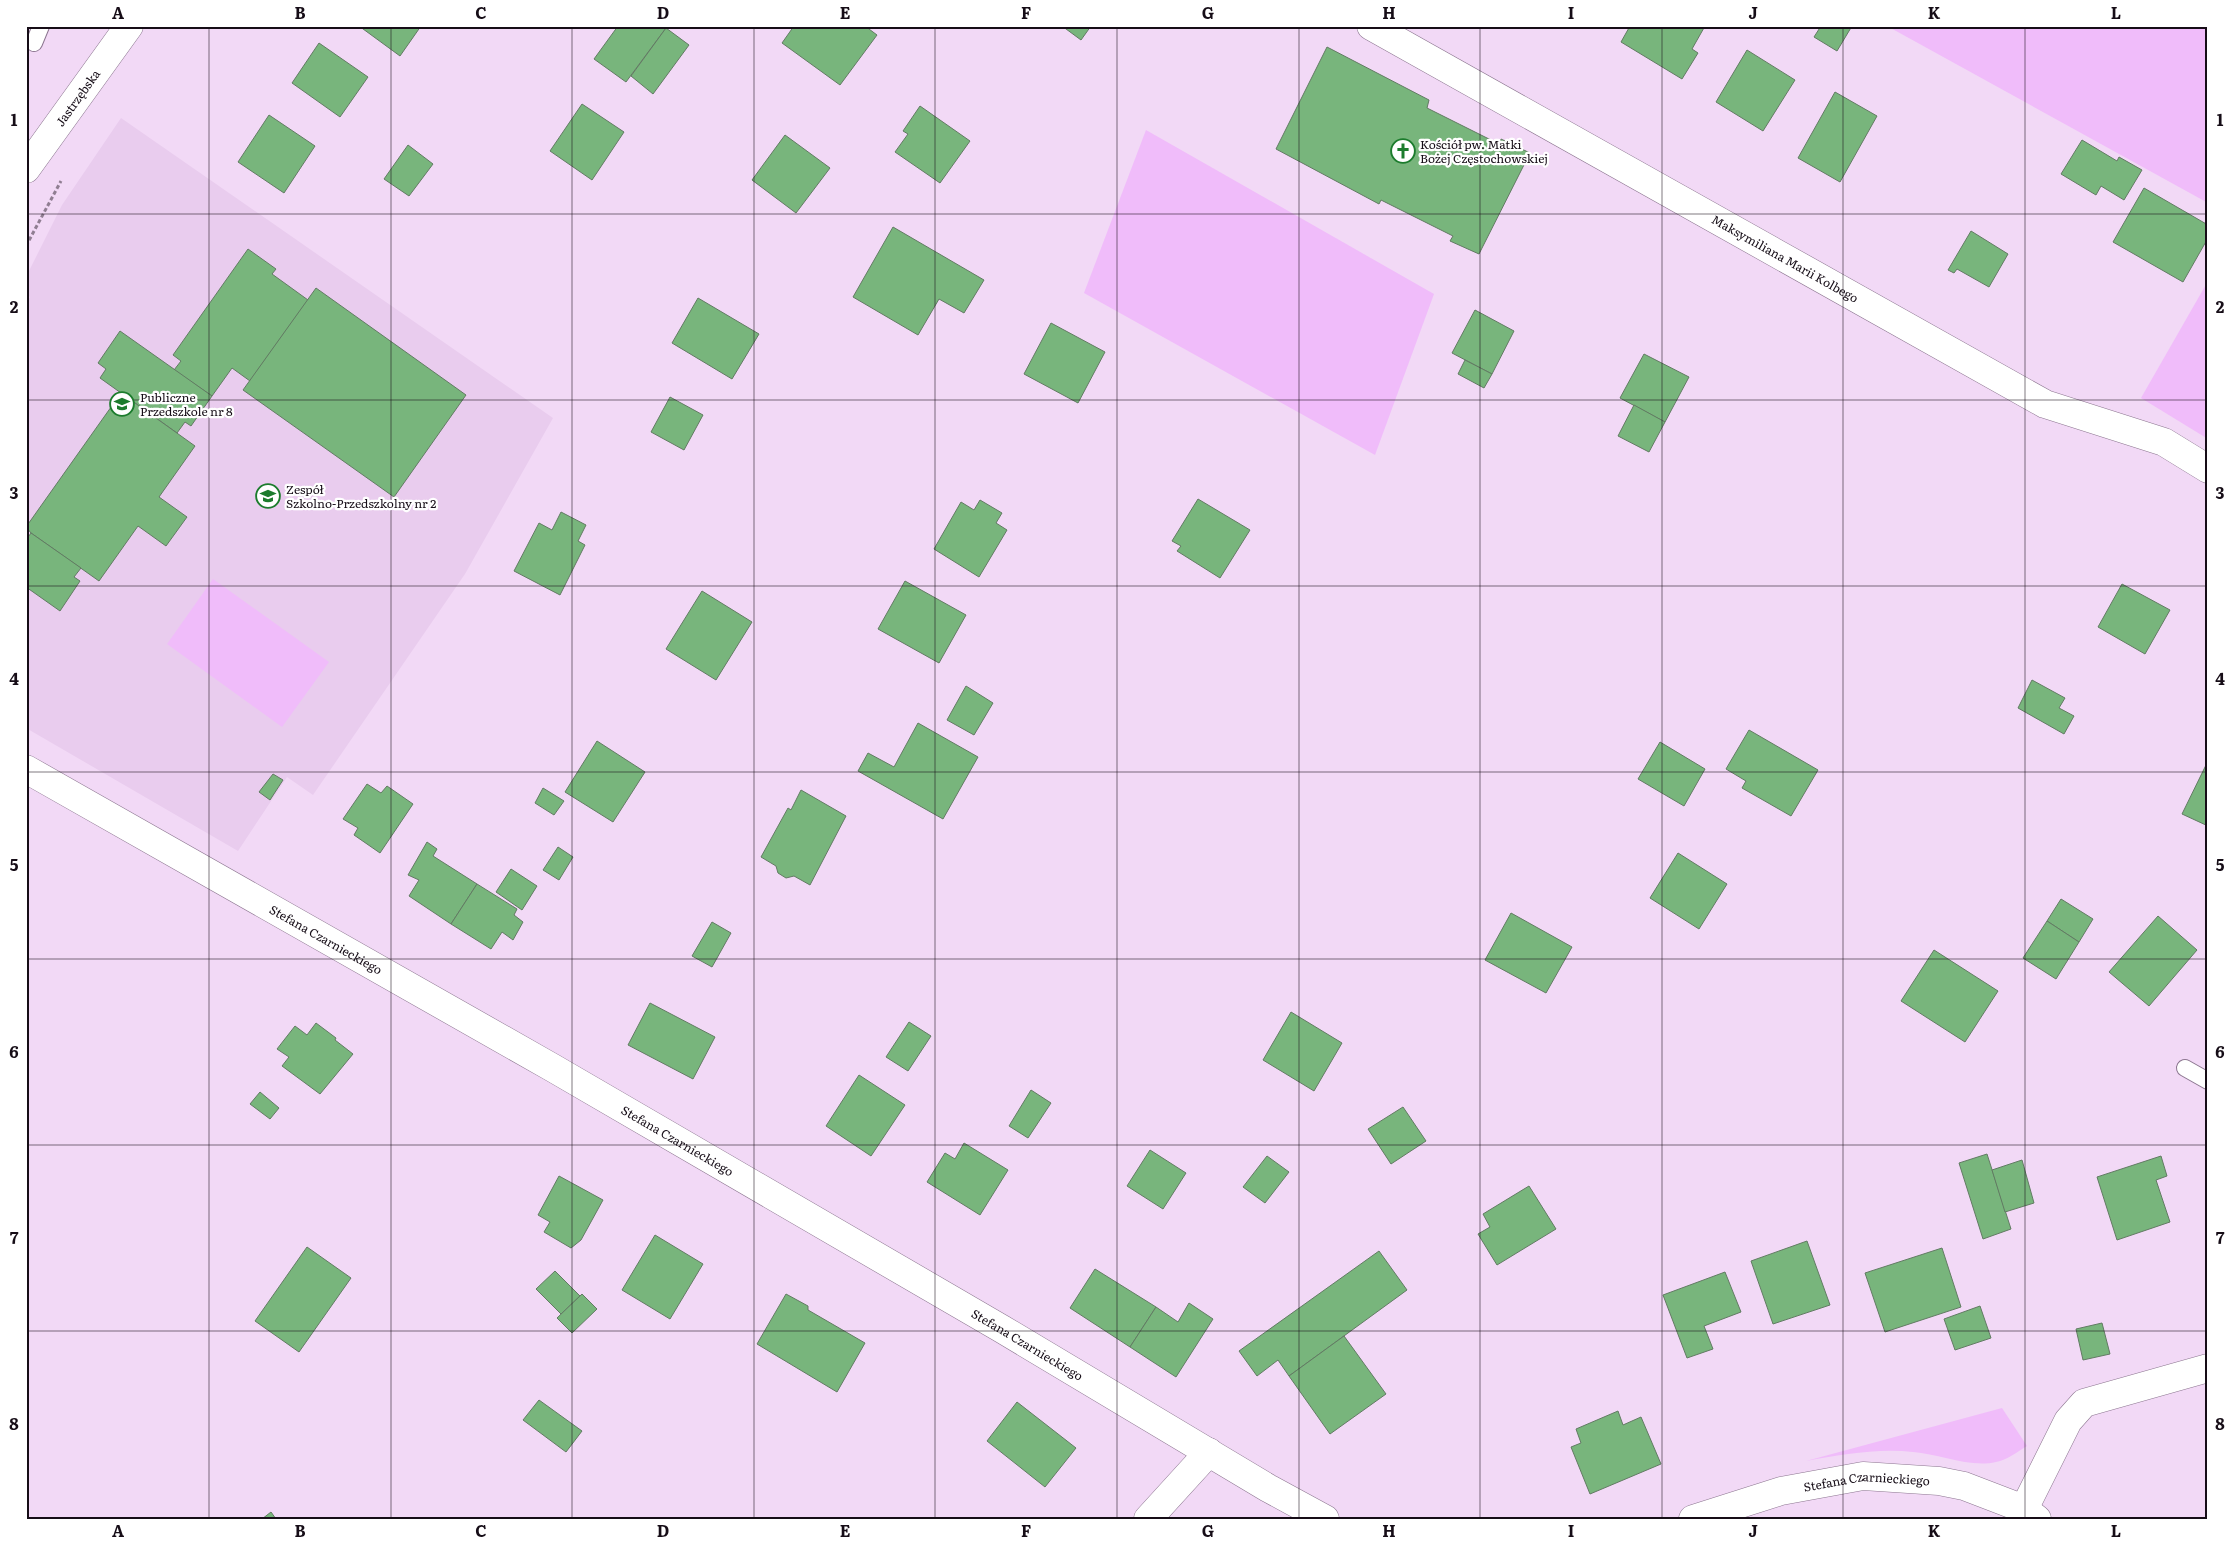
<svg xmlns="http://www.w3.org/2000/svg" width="2234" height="1545" viewBox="0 0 2234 1545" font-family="Literata,serif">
  <rect width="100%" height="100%" fill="#f2d9f6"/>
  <polygon fill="#e9ccee" points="121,118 553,418 465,574 313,795 287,777 238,851 26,728 26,303 30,297 26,294 26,277 62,205"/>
  <g fill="#f0bcfa">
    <polygon points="1887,26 2208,26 2208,203"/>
    <polygon points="1146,130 1434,294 1375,455 1084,293"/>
    <polygon points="2208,281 2208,439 2141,398"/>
    <polygon points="213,579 329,662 282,727 167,644"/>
    <path d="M 2002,1408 L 2027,1446 C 2017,1452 2007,1460 1996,1462 C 1970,1468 1939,1454 1913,1452 C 1877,1448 1841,1455 1806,1461 Z"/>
  </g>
  <g fill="#78b57c" stroke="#627b63">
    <polygon points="359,26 421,26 400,56"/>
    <polygon points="618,26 666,28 626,82 594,59"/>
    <polygon points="794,26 865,26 877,35 840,85 782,43"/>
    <polygon points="1062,26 1091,26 1081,40"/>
    <polygon points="1630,26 1705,26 1692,49 1698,53 1682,79 1621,42"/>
    <polygon points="1821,26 1852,26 1837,51 1814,37"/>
    <polygon points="666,28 689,45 653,94 631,76"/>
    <polygon points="319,43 368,77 340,117 292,83"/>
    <polygon points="1327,47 1429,100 1427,108 1499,144 1501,139 1530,153 1479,254 1450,241 1453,236 1381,200 1379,204 1276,149"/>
    <polygon points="1747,50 1795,80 1763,131 1716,102"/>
    <polygon points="1835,92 1877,116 1840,182 1798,158"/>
    <polygon points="582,104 624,132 592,180 550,151"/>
    <polygon points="920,106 970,141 940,183 895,152 908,134 903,131"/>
    <polygon points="269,115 315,146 284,193 238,162"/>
    <polygon points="785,135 830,168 796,213 752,180"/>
    <polygon points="2082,140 2117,161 2119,157 2142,170 2124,200 2101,186 2096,195 2061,174"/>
    <polygon points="408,145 433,164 409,196 384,179"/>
    <polygon points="2144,188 2208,225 2208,238 2183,282 2113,242"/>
    <polygon points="893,227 984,280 964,313 939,299 918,335 853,297"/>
    <polygon points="1971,231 2008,254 1989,287 1957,269 1954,273 1948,270"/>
    <polygon points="248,249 276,269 272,274 308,300 250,381 232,368 212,396 174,370 181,361 173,355"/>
    <polygon points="316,288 466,395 394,497 243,390"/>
    <polygon points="698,298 759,334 732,379 672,343"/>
    <polygon points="1475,310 1514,331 1492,374 1452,353"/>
    <polygon points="1051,323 1105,352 1078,403 1024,374"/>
    <polygon points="120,331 212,396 191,426 185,422 177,433 100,378 106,369 98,363"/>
    <polygon points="1644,354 1689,377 1665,422 1620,398"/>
    <polygon points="1465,360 1492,374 1484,388 1458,374"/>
    <polygon points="121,393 195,446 159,497 187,517 166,546 138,526 99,581 31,533 26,527"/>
    <polygon points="670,397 703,415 684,450 651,432"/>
    <polygon points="1634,405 1665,422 1649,452 1618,436"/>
    <polygon points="1198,499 1250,530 1220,578 1177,551 1181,546 1172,541"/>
    <polygon points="980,500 1002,513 996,523 1007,530 979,577 934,549 961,502 974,510"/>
    <polygon points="561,512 586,525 578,541 585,545 560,595 514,571 539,523 552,530"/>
    <polygon points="31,533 81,568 74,577 80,581 60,611 26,587 26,540"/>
    <polygon points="905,581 966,615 939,663 878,629"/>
    <polygon points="2122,584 2170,610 2145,654 2098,627"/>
    <polygon points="702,591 752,622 716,680 666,649"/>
    <polygon points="2032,680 2065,698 2059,708 2074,716 2064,734 2018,708"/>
    <polygon points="966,686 993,703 974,735 947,720"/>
    <polygon points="918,723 978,757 943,819 858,771 868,753 894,767"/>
    <polygon points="1749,730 1818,770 1791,816 1742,788 1746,781 1726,769"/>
    <polygon points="597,741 645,772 613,822 565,792"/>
    <polygon points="1660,742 1705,769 1684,806 1638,779"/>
    <polygon points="2207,763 2208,764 2208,826 2182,814"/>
    <polygon points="273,774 283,780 270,800 259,792"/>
    <polygon points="367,784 381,793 387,786 413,804 380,853 354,835 358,828 343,819"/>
    <polygon points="543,788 564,801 554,815 535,803"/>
    <polygon points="801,790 846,816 810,885 794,876 786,878 778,873 776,866 761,857 788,808 791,810"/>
    <polygon points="427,842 437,849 433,856 477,884 451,924 409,896 419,880 408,875"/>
    <polygon points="558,847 573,857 559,880 543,870"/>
    <polygon points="1678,853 1727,884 1699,929 1650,898"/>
    <polygon points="511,869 537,886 522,910 496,892"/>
    <polygon points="477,884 517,909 514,915 523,922 513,940 502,932 491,949 451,924"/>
    <polygon points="2061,899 2093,919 2079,942 2047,921"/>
    <polygon points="1511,913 1572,947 1546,993 1485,960"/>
    <polygon points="2158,916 2197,950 2149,1006 2109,972"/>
    <polygon points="2047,921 2079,942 2056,979 2023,958"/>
    <polygon points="712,922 731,933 712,967 692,956"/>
    <polygon points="1934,950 1998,991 1965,1042 1901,1001"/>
    <polygon points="650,1003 715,1037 693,1079 628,1045"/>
    <polygon points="1291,1012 1342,1043 1314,1091 1263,1060"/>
    <polygon points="909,1022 931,1036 908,1071 886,1057"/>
    <polygon points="316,1023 336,1038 335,1040 353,1054 320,1094 282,1066 289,1057 277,1049 295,1026 307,1035"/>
    <polygon points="859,1075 905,1105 871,1156 826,1126"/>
    <polygon points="1031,1090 1051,1103 1028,1138 1009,1126"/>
    <polygon points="260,1092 279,1108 270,1119 250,1104"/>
    <polygon points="1403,1107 1426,1141 1391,1164 1368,1129"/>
    <polygon points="964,1143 1008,1170 980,1215 927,1182 945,1153 955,1159"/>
    <polygon points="1150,1150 1186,1173 1163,1209 1127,1186"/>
    <polygon points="1987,1154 2011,1229 1983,1239 1959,1163"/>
    <polygon points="1267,1156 1289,1172 1265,1203 1243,1187"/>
    <polygon points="2161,1156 2167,1176 2156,1180 2170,1222 2117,1240 2097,1177"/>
    <polygon points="2022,1160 2034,1203 2005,1212 1992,1170"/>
    <polygon points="559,1176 603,1200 581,1240 571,1248 544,1232 550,1222 538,1215"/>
    <polygon points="1529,1186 1556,1229 1497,1265 1478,1234 1490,1227 1483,1214"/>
    <polygon points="655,1235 703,1264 670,1319 622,1290"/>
    <polygon points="1807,1241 1830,1305 1773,1324 1751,1261"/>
    <polygon points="307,1247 351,1278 299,1352 255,1321"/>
    <polygon points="1942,1248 1961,1307 1885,1332 1865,1273"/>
    <polygon points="1379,1251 1407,1290 1289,1376 1278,1360 1257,1376 1239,1351"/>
    <polygon points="1095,1269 1156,1307 1130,1347 1070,1308"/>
    <polygon points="555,1271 580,1296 561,1314 536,1289"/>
    <polygon points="1725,1272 1741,1312 1704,1326 1713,1349 1687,1358 1663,1295"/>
    <polygon points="582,1294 597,1309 572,1333 557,1318"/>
    <polygon points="786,1294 808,1306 808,1310 865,1343 837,1392 757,1344"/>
    <polygon points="1189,1303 1213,1319 1176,1377 1130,1347 1156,1307 1178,1322"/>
    <polygon points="1980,1306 1991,1338 1955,1350 1944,1319"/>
    <polygon points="2102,1323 2110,1354 2083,1360 2076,1329"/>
    <polygon points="1344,1336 1386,1394 1330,1434 1289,1376"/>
    <polygon points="539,1400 582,1431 566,1452 523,1420"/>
    <polygon points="1017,1402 1076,1448 1045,1487 987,1441"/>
    <polygon points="1618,1411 1623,1425 1641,1417 1661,1464 1590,1494 1571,1447 1581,1443 1576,1429"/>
    <polygon points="271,1512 276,1519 262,1519"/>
  </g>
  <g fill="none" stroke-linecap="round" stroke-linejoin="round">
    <g stroke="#8c7690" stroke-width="18">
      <g id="service">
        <polyline points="34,43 41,26"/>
        <polyline points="2185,1068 2208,1081"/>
      </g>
    </g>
    <g stroke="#8c7690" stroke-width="29">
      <g id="minor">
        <path id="s1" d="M 1371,26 L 2045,404 L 2164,442 L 2208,469"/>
        <polyline points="2024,1509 2068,1421 2084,1403 2208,1368"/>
        <polyline points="1148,1519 1209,1452"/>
      </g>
    </g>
    <g stroke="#8c7690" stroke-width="29">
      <g id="tertiary">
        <path id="s2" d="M 26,769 L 553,1068 L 1002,1329 L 1268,1488 L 1325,1519"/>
        <path id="s3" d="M 1693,1519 L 1781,1491 L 1863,1476 L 1939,1481 L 1964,1486 L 2024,1509 L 2037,1519"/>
      </g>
    </g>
    <g stroke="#8c7690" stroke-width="29">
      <g id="secondary">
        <path id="s4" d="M 26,169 L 129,26"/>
      </g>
    </g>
    <polyline stroke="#907e92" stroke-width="3" stroke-dasharray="4 2.5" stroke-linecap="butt" points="26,246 61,181"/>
    <use href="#service" stroke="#fff" stroke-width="16"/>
    <use href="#minor" stroke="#fff" stroke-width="28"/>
    <use href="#tertiary" stroke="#fff" stroke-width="28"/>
    <use href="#secondary" stroke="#fff" stroke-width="28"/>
  </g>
  <path fill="none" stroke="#160d17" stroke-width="1" stroke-opacity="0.55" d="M 209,26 L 209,1519M 391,26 L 391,1519M 572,26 L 572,1519M 754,26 L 754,1519M 935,26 L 935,1519M 1117,26 L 1117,1519M 1299,26 L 1299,1519M 1480,26 L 1480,1519M 1662,26 L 1662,1519M 1843,26 L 1843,1519M 2025,26 L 2025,1519M 26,214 L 2208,214M 26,400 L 2208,400M 26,586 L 2208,586M 26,772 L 2208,772M 26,959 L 2208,959M 26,1145 L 2208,1145M 26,1331 L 2208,1331"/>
  <defs>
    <g id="church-ring" transform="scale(1.25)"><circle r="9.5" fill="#fff" stroke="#1c7c2d" stroke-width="1.5"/><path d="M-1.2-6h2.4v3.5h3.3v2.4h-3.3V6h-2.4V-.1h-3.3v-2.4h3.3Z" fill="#1c7c2d"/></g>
    <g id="school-ring" transform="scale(1.25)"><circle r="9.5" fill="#fff" stroke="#1c7c2d" stroke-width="1.5"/><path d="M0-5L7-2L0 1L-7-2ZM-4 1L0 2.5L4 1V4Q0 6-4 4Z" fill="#1c7c2d"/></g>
  </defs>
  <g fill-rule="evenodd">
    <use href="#church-ring" x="1403" y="151"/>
    <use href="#school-ring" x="122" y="404"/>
    <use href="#school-ring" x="268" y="496"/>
  </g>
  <g text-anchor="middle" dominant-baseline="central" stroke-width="4.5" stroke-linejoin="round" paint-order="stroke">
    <g font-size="12" fill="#160d17" stroke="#fff">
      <text stroke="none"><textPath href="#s4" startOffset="88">Jastrzębska</textPath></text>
      <text stroke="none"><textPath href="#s1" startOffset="475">Maksymiliana Marii Kolbego</textPath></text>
      <text stroke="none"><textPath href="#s2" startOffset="345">Stefana Czarnieckiego</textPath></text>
      <text stroke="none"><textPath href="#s2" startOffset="750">Stefana Czarnieckiego</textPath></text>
      <text stroke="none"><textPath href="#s2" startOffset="1155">Stefana Czarnieckiego</textPath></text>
      <text stroke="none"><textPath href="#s3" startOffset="179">Stefana Czarnieckiego</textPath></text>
    </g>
    <g font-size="12" fill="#160d17" stroke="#fff" text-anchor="start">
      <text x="1420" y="144">Kościół pw. Matki<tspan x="1420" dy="14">Bożej Częstochowskiej</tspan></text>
      <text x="140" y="397">Publiczne<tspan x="140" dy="14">Przedszkole nr 8</tspan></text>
      <text x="286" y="489">Zespół<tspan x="286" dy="14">Szkolno-Przedszkolny nr 2</tspan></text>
    </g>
  </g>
  <rect width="2234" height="1545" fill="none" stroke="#ffffff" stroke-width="55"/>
  <rect x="28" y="28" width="2178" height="1490" fill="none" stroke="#160d17" stroke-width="2"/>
  <g font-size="16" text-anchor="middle" font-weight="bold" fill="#160d17">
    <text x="118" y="19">A</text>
    <text x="300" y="19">B</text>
    <text x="481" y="19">C</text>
    <text x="663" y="19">D</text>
    <text x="845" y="19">E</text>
    <text x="1026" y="19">F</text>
    <text x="1208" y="19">G</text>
    <text x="1389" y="19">H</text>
    <text x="1571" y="19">I</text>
    <text x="1753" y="19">J</text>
    <text x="1934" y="19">K</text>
    <text x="2116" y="19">L</text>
    <text x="14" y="126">1</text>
    <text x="2220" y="126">1</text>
    <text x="14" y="313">2</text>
    <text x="2220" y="313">2</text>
    <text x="14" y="499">3</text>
    <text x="2220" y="499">3</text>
    <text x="14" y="685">4</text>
    <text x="2220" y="685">4</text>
    <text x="14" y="871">5</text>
    <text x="2220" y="871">5</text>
    <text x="14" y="1058">6</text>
    <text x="2220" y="1058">6</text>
    <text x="14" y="1244">7</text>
    <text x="2220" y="1244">7</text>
    <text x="14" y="1430">8</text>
    <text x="2220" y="1430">8</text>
    <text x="118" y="1537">A</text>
    <text x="300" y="1537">B</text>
    <text x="481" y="1537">C</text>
    <text x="663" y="1537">D</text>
    <text x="845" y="1537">E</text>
    <text x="1026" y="1537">F</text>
    <text x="1208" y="1537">G</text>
    <text x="1389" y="1537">H</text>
    <text x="1571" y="1537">I</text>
    <text x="1753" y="1537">J</text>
    <text x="1934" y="1537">K</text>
    <text x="2116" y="1537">L</text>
  </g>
</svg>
